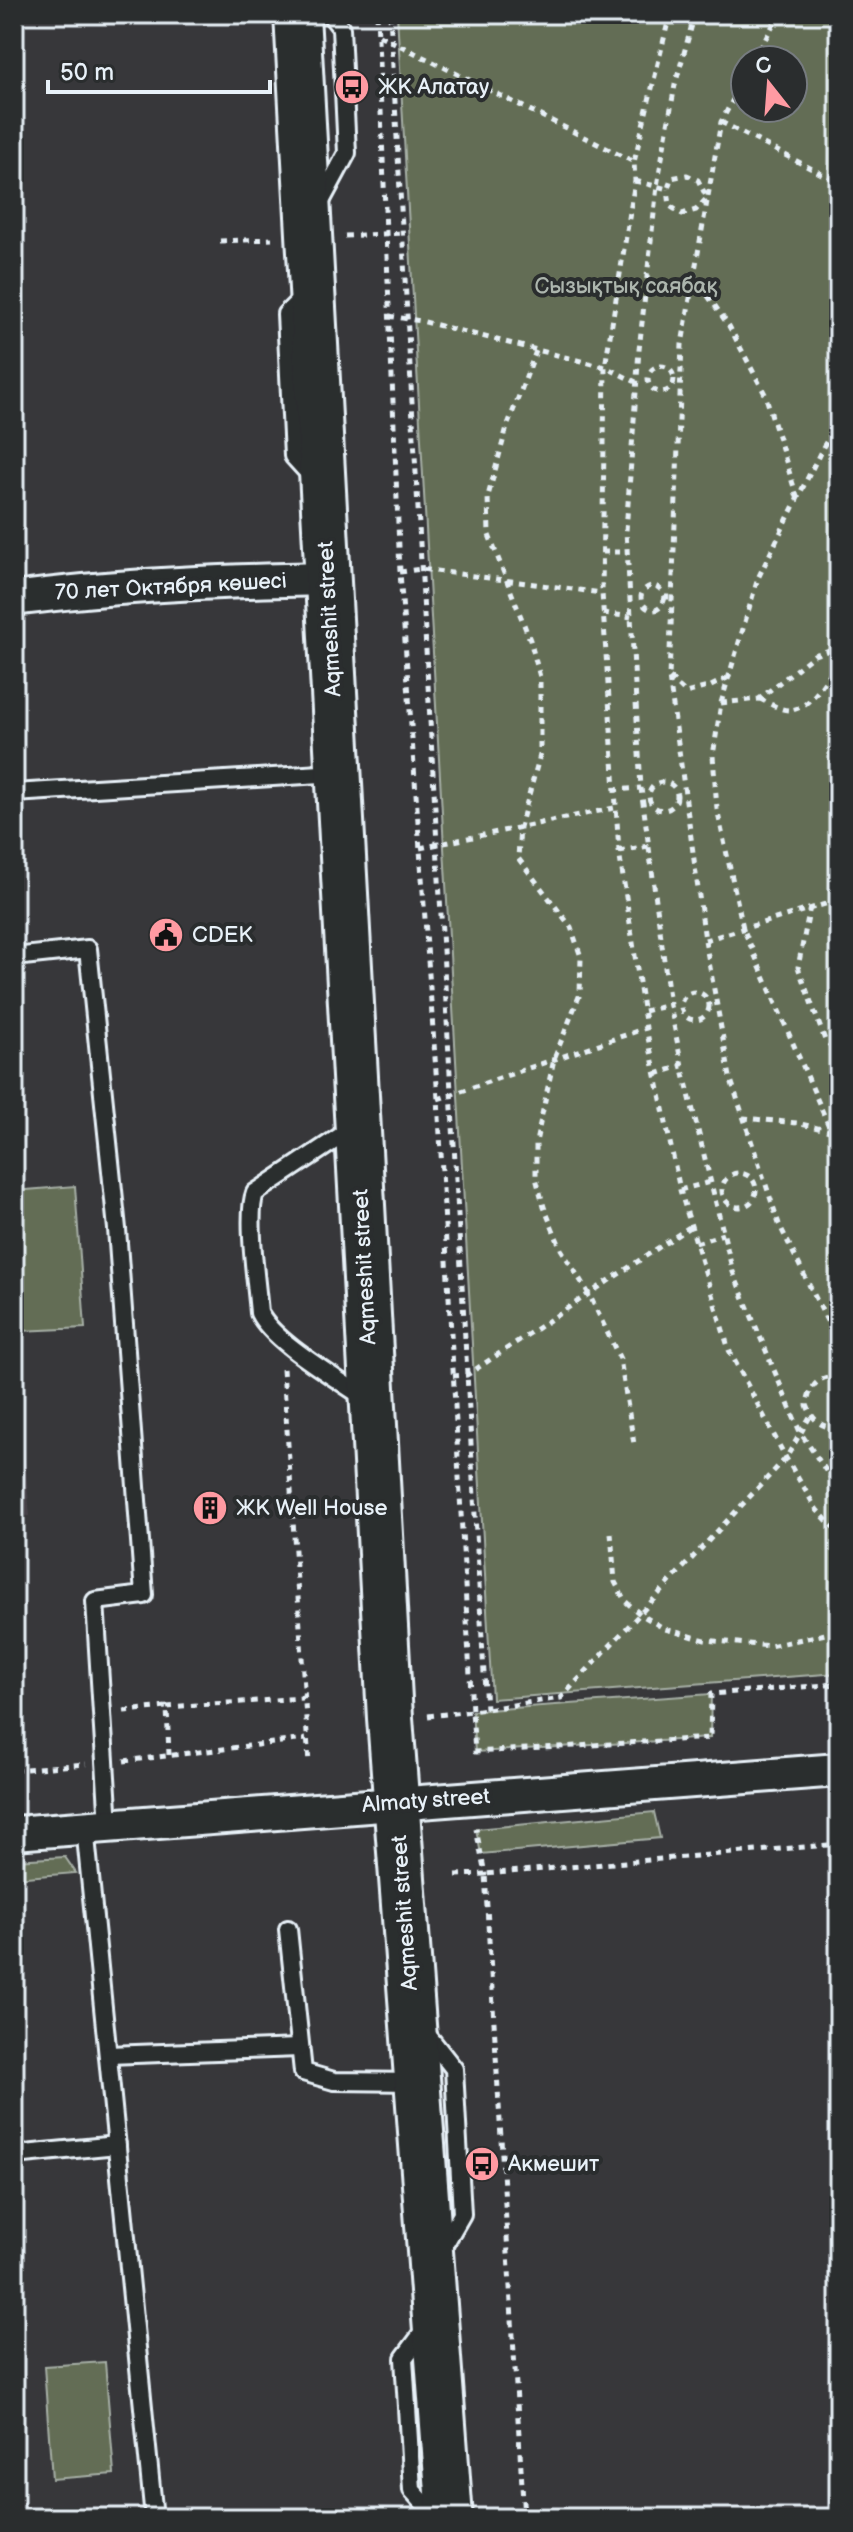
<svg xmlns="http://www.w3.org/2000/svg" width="853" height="2532" viewBox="0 0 853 2532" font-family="'Balsamiq Sans',sans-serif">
  <rect width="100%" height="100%" fill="#37373a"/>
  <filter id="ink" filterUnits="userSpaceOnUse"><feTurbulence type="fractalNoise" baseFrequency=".0125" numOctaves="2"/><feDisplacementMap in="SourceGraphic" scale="16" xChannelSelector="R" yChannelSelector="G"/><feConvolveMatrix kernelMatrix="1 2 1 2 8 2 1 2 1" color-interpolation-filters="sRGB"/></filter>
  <g filter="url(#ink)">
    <polygon fill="#474248" points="14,1333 30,1516 14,1517"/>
    <g fill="#646d54" stroke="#a6afa6" stroke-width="2" fill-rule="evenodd">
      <path d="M 397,14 L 839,14 L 839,1673 L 492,1699 ZM 793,60 L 793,108 L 745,108 L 745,60 Z"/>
      <polygon points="75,1186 85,1328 20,1331 14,1191"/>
      <polygon points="711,1694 710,1738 475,1752 472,1711"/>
      <polygon points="654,1812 660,1838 481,1854 476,1829"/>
      <polygon points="65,1857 76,1873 14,1878 14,1860"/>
      <polygon points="105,2362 114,2474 52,2479 44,2366"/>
    </g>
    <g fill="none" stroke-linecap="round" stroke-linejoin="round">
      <g stroke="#e8f1f8" stroke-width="22">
        <g id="lane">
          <polyline points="318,207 347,153 341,28 330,14"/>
          <polyline points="305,295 286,314 293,456 314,479"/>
          <polyline points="14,793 337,773"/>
          <polyline points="14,957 88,949 117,1229 144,1595 95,1601 109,1825"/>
          <path d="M 353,1128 L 255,1193 C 246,1216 257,1285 259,1313 C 274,1343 337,1378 366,1399"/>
          <polyline points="85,1827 154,2518"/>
          <polyline points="288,1929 303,2072 334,2081 416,2082"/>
          <polyline points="425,2032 454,2069 462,2214 440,2252"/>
          <polyline points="108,2055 299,2048"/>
          <polyline points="14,2155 117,2145"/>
          <polyline points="427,2327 404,2358 412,2490 437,2518"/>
        </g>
      </g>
      <g stroke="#e8f1f8" stroke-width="38">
        <g id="street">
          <path d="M 14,599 C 118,585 223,581 328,579"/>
          <polyline points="14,1833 839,1770"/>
        </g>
      </g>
      <g stroke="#e8f1f8" stroke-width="50">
        <polyline id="secondary" points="297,14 390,1718 450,2518"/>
      </g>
      <g stroke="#e8f1f8" stroke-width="5" stroke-dasharray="6 6" stroke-linecap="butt">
        <polyline points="377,14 400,572 438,1099 472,1711 561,1698 786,1458 811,1415"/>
        <polyline points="390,14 486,1709"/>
        <polyline points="670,14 634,162 635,181 605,367 602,593 619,851 646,1028 680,1190 729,1350 786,1458 817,1510 839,1533"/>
        <polyline points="695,14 675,85 657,186 639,350 626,531 641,788 670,1005 682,1066 733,1272 800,1432 839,1490"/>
        <polyline points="379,35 634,162"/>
        <polyline points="754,60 779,14"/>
        <polyline points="745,77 721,122 682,344 669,677 705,940 730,1077 779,1224 831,1329 839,1337"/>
        <polyline points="721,122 839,183"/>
        <polyline points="635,181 668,189 671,178 687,175 698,180 707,198 696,210 682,214 670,206 668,189"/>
        <polyline points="345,236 402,233"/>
        <polyline points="220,241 272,239"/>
        <polyline points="694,276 729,326 765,394 797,497"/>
        <polyline points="389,316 421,321 605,367 636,382"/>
        <polyline points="536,351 507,427 488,496 489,535 530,640 540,677 540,755 520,827 518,858 571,927 581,957 580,994 554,1059 536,1142 536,1178 544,1207 561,1249 589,1294 620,1359 634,1444"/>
        <circle cx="661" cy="379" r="13"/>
        <polyline points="839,422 823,447 758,578 721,703 713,756 717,809 743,928 831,1131 839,1141"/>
        <polyline points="602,552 627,552"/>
        <polyline points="400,572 421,569 602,593"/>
        <path d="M 665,597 C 659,624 632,603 644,590 C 653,581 662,588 665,597 L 672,597"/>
        <polyline points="603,613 631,617"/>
        <polyline points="670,678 686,693 711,686 729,677"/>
        <path d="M 760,699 C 769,703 782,711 791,710 C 813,707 829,675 839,658"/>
        <polyline points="721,703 759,699 814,655 839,647"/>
        <circle cx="663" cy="796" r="14"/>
        <polyline points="613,790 641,788"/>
        <polyline points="420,848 614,808"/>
        <polyline points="619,851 649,846"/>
        <polyline points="810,907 798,967 825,1040 839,1054"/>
        <polyline points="705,940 839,900"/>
        <circle cx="695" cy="1006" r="14"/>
        <polyline points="644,1011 670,1005"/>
        <polyline points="656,1074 682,1066"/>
        <polyline points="438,1099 646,1028"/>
        <polyline points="743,1118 797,1123 830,1131"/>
        <circle cx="739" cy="1190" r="17"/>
        <polyline points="680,1190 710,1182"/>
        <polyline points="696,1243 723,1234"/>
        <polyline points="283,1369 309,1764"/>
        <polyline points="453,1376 467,1375 691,1226"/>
        <path d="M 839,1376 C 819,1375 809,1386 807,1405 C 813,1421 822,1429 839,1427"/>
        <polyline points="611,1533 615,1582 625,1601 640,1614 665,1629 705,1640 770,1646 839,1631"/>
        <polyline points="124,1711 167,1707"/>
        <polyline points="428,1716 472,1711 475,1752 710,1738 711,1694 839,1684"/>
        <polyline points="169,1755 167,1707 303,1698"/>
        <polyline points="124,1761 306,1739"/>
        <polyline points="14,1770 86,1764"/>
        <polyline points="456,1875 485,1874 476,1829"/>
        <polyline points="524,2518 485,1874 839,1844"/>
      </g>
      <use href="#lane" stroke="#2a2d2e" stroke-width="16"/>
      <use href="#street" stroke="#2a2d2e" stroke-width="32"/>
      <use href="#secondary" stroke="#2a2d2e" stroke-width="44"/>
    </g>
  </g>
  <defs>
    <g id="bus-disc" transform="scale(1.8)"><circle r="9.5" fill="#ff9aa2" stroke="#2a2d2e"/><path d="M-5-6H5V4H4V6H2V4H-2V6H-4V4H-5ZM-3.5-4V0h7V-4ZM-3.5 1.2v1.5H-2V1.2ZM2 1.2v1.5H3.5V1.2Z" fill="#111"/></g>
    <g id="civic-disc" transform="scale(1.8)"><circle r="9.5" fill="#ff9aa2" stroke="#2a2d2e"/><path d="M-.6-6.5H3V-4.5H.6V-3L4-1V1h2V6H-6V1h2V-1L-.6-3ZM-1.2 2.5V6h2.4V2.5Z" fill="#111"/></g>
    <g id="building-disc" transform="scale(1.8)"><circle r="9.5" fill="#ff9aa2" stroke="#2a2d2e"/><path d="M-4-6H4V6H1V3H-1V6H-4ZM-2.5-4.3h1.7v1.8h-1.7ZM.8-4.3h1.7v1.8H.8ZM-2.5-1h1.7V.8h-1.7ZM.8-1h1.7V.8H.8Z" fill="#111"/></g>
  </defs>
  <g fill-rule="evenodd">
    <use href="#bus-disc" x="352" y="87"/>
    <use href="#civic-disc" x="166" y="935"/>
    <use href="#building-disc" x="210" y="1508"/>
    <use href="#bus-disc" x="482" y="2164"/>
  </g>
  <g text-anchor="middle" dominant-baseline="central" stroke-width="8" stroke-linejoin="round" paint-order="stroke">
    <g font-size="22" fill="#e8f1f8" stroke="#2a2d2e" text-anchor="start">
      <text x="378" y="87">ЖК Алатау</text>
      <text x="192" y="935">CDEK</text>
      <text x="236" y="1508">ЖК Well House</text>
      <text x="508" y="2164">Акмешит</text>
    </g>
    <g font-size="22" fill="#adb6ae" stroke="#2a2d2e">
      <text x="626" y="286">Сызықтық саябақ</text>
    </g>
    <g font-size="22" fill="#e8f1f8" stroke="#2a2d2e">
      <text transform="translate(171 587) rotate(-3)">70 лет Октября көшесі</text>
      <text transform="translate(330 619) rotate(-93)">Aqmeshit street</text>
      <text transform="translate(365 1267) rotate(-93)">Aqmeshit street</text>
      <text transform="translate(426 1801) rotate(-4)">Almaty street</text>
      <text transform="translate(405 1913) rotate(-94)">Aqmeshit street</text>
    </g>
  </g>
  <rect width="853" height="2532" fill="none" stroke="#2a2d2e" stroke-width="48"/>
  <rect x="24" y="24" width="805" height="2484" fill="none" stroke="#e8f1f8" stroke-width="3" filter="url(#ink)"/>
  <g transform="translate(769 84) rotate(343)"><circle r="38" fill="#2a2d2e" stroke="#767b7f" stroke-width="2"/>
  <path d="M0-6L14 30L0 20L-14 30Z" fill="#ff9aa2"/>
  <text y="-12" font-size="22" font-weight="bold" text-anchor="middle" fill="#e8f1f8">С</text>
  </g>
  <path d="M48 80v12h222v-12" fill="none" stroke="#e8f1f8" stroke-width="4"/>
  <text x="60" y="80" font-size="24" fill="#e8f1f8" stroke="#2a2d2e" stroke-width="6" paint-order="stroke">50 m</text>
</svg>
